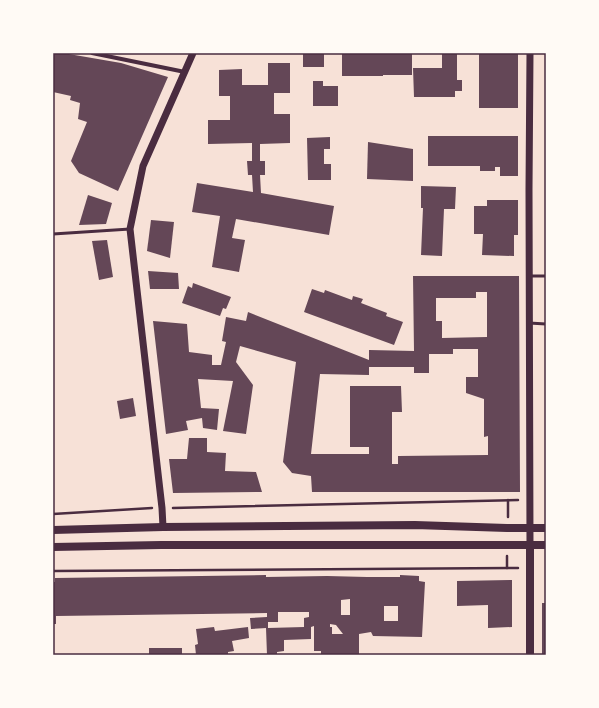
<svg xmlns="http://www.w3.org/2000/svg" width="599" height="708" viewBox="0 0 599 708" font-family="'Roboto Serif',serif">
  <rect width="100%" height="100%" fill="#f7e1d7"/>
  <g fill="#644757" fill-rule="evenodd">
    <polygon points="53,53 63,53 121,63 168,77 118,191 79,173 71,161 87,122 78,119 80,103 70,100 71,96 53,92"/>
    <rect x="303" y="53" width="21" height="14"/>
    <polygon points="342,53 412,53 412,75 383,75 383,76 342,76"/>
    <rect x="479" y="53" width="39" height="55"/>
    <polygon points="442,54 457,54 457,80 462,80 462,91 455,91 455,97 414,97 413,68 442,68"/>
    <polygon points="268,63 290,63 290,93 274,93 274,114 290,114 290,143 260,144 260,161 265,161 265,175 260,175 261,193 334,206 329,235 236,219 232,238 245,240 239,272 212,267 220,216 192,212 197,183 253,192 252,175 248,175 247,161 252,161 252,143 208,144 208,120 230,120 230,96 219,96 219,70 242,69 242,85 268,85"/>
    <polygon points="313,81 323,81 323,86 338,86 338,106 313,106"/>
    <polygon points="428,136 518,136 518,176 500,176 500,167 495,167 495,171 480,171 480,166 428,166"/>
    <polygon points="330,137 330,149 324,149 324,164 331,164 331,180 308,180 307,138"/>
    <polygon points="368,142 413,149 413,181 367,179"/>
    <polygon points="421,186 456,187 455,209 444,209 442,256 421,255 423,208 421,208"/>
    <polygon points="88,195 112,203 106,224 79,225"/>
    <polygon points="487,200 518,200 518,235 514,235 514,256 482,255 483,234 474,234 474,206 487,206"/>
    <polygon points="151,220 174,222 170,258 147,251"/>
    <polygon points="107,240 113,277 99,280 92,241"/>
    <polygon points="148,271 178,273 179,289 150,289"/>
    <path d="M 413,276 L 519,276 L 520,492 L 312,492 L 311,476 L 292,473 L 283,462 L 296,362 L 240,346 L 236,362 L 253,385 L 246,434 L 223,431 L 233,381 L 198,379 L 201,408 L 219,409 L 217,430 L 203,428 L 202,418 L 186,421 L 188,430 L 166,434 L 153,321 L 187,324 L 189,352 L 212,355 L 212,365 L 221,365 L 226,342 L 222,341 L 226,317 L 246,321 L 248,312 L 369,360 L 369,350 L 414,351 ZM 476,292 L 487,292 L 487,337 L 442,338 L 442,321 L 436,321 L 436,298 L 476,298 ZM 453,349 L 478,349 L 478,377 L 466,377 L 466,393 L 484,399 L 484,437 L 488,436 L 488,455 L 398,456 L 398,464 L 392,464 L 392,412 L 402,412 L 401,386 L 350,386 L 350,447 L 369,447 L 369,454 L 311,454 L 320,374 L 369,375 L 369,367 L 414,367 L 414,373 L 429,373 L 429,354 L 453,354 Z"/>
    <polygon points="193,283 231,297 226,309 223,308 220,316 182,303 188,286 192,288"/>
    <polygon points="312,289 324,293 325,290 352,300 353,296 363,299 361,303 387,313 386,316 403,322 394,345 304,312"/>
    <polygon points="133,398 136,416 120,419 117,401"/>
    <polygon points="189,438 207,438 207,452 226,453 225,471 256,472 262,492 173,493 169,459 187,459"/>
    <path d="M 266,575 L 266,577 L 327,576 L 367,577 L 400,577 L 400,575 L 419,576 L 419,581 L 425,582 L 422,637 L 373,636 L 371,632 L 359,634 L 359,655 L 321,655 L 321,651 L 314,651 L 314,626 L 311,627 L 311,639 L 284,640 L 284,651 L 277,652 L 277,655 L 267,655 L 266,628 L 251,629 L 250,618 L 267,617 L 267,613 L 56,616 L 56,624 L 53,624 L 53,582 L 55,582 L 55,578 ZM 350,599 L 350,615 L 341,615 L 341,600 ZM 384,606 L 398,606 L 398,621 L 384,621 ZM 278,612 L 309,612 L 309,617 L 304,618 L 304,627 L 268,628 L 268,622 L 278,622 ZM 330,624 L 336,625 L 343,634 L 332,634 L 332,627 L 330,627 Z"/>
    <polygon points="512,580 512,627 488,628 488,605 457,606 457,581"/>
    <rect x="542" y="603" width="4" height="52"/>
    <polygon points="214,627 215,631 248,627 249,638 232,641 234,651 228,652 228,655 196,655 195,645 198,644 196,629"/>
    <rect x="149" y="648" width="33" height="7"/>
  </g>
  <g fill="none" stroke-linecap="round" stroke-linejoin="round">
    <g stroke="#4a2c40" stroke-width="2.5">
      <polyline points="173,508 518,500"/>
      <polyline points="53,514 152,508"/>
      <polyline points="508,517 508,500"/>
      <polyline points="507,556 507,568"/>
      <polyline points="53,571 518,568"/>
    </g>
    <g stroke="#4a2c40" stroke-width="3">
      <polyline points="53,234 130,229"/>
      <polyline points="530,276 546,276"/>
      <polyline points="529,323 546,324"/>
    </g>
    <polyline stroke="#4a2c40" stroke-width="4" points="92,53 185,72"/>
    <g stroke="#4a2c40" stroke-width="7">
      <polyline points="163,527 162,508 130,229 143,166 193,53"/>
      <polyline points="530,545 529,189 530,53"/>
    </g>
    <g stroke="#4a2c40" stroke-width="8">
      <polyline points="53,530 163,527 415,525 507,528 546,528"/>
      <polyline points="530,545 530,655"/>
      <polyline points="53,547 161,545 546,545"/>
    </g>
  </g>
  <rect width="599" height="708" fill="none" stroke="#fffaf5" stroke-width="108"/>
  <rect x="54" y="54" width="491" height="600" fill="none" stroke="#4a2c40" stroke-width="1.5"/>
</svg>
